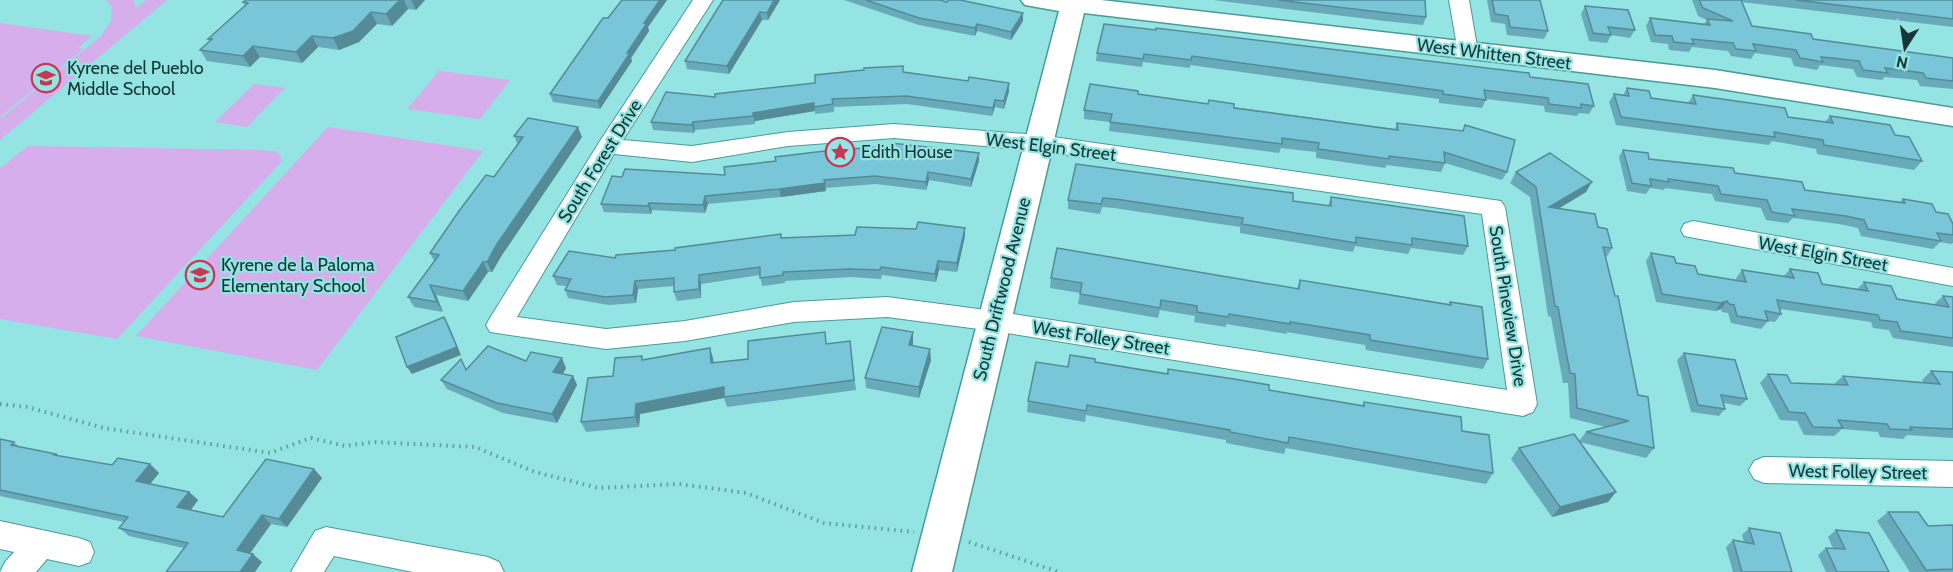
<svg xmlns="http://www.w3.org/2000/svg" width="1953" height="572" viewBox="0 0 1953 572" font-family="Cabin,sans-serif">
  <rect width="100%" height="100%" fill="#93e4e2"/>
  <g fill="#d6aeec">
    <polygon points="106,0 134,0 136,8 146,0 167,0 0,140 0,119 101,36 111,21 112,7"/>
    <polygon points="0,23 92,36 78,48 83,49 0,117"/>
    <polygon points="439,71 510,80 480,119 407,109"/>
    <polygon points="254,84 285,88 247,127 215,122"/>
    <polygon points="328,127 483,151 317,370 136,336"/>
    <polygon points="28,146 264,150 278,152 282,161 117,339 0,319 0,168"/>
  </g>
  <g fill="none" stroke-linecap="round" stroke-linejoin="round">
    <g stroke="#499b9a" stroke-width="2">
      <g id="street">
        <path d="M 693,0 L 713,0 L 623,140 L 692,146 L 788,132 L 894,124 L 1039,135 L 1501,201 L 1505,207 L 1537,404 L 1533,412 L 1523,416 L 994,331 L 887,317 L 794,322 L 685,341 L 606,349 L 490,332 L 486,325 L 490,318 L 600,141 ZM 894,138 L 1039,151 L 1482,214 L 1507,390 L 994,311 L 887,297 L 794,302 L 685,321 L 606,329 L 517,317 L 614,154 L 692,162 L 788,146 Z"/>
        <polygon points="1449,0 1469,0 1478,52 1475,56 1468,58 1461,56 1458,52"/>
        <polygon points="1693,221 1953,268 1953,286 1684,236 1681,230 1684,224"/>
        <polygon points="1764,457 1953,461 1953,487 1764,483 1754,479 1749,470 1754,461"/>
        <polygon points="0,521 79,538 90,542 94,552 90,562 79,566 47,559 36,572 0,572 5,562 14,552 0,549"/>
        <polygon points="326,527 488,557 499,562 504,572 413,572 334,556 324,572 291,572 315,531"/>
      </g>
    </g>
    <g stroke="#499b9a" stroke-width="3">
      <polygon id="secondary" points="1021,0 1101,0 1715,70 1953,108 1953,126 1715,88 1084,13 952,572 912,572 1059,11 1025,5"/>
    </g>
    <g stroke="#5e9c9a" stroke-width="4" stroke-dasharray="1.5 5" stroke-linecap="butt">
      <polyline points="0,404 27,407 104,428 270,453 311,438 345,446 374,442 475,447 535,472 599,488 679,484 746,493 824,523 914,532"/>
      <polyline points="969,542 1059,572"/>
    </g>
    <use href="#street" fill="#fff" fill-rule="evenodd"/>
    <use href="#secondary" fill="#fff" fill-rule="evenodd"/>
  </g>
  <g fill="#68aaba">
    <polygon points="246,0 425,0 416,10 408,9 392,26 377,24 359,42 339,50 318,47 302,63 260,57 250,67 207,61 200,50 210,41 208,39 245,6 243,2"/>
    <polygon points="622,0 667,0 648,27 649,31 631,58 632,61 600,109 553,102 550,94"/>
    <polygon points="723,0 780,0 768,20 762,20 729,74 687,69 685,61"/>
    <polygon points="844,0 940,0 947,2 1023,13 1023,21 1011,40 977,31 975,36 919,25"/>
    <polygon points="1213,0 1425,0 1426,17 1423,25 1385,21"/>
    <polygon points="1487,0 1540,0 1548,31 1544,39 1507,35 1505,24 1491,22"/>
    <polygon points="1692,0 1953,0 1953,27 1741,2 1752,26 1813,39 1953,58 1953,89 1920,86 1917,80 1885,77 1882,80 1857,77 1853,69 1820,65 1817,70 1794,66 1791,58 1755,53 1751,59 1731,56 1728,51 1692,47 1689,52 1669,50 1668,44 1651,42 1646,26 1650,18 1704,24 1707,20 1698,16"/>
    <polygon points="1585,6 1635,30 1630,38 1611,35 1607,43 1589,41 1581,14"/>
    <polygon points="1104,24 1530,77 1594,106 1589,114 1579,113 1577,116 1545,112 1544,106 1486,99 1482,108 1439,103 1439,99 1190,65 1190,68 1143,62 1142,67 1096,61 1097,53"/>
    <polygon points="903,72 968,81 1009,83 1009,91 1004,109 995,107 992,116 907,104 834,107 834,112 815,114 815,111 755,121 755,124 695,130 694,133 653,130 651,122 715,97"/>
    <polygon points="1627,88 1651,98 1688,103 1693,95 1788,117 1825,122 1830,116 1895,135 1922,161 1914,170 1817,154 1816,149 1772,141 1769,145 1616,125 1609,102 1614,94 1623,95"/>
    <polygon points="1138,94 1395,129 1397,123 1463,131 1465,125 1507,172 1502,180 1445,163 1441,172 1387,165 1385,168 1316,158 1316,152 1281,148 1279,153 1109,131 1110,122 1084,119 1084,110"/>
    <polygon points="514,136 582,137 502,255 492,272 488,272 468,301 436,295 443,312 414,307 408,297 434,261 430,253 494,177 518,145"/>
    <polygon points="1623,150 1649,159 1735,173 1805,190 1900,202 1903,199 1936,212 1953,224 1953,243 1951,244 1940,242 1933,249 1861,236 1858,228 1839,224 1793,218 1788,223 1766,220 1761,208 1715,201 1712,194 1665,188 1664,190 1650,188 1646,194 1627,191 1619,157"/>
    <polygon points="979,161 971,187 929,180 926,190 876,184 825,188 826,191 781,197 708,204 705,213 652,210 651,214 604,212 601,204 622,177 725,175"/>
    <polygon points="1076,164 1293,201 1328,206 1331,197 1468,246 1463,255 1411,248 1408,254 1355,246 1353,252 1240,233 1240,227 1114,208 1102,207 1100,214 1068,209 1068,200"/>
    <polygon points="1516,172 1586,192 1558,209 1598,227 1612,248 1606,258 1638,395 1654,448 1646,458 1579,442 1616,492 1608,502 1552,517 1511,459 1519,448 1579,441 1586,432 1606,427 1570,418 1568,383 1563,383 1551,317 1548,316 1530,197 1510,183"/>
    <polygon points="965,228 965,236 957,272 939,270 936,282 882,275 881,279 851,277 785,281 785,283 762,286 760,275 701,284 701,298 677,301 674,292 674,286 638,289 636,303 609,305 568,298 565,290 567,286 557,285 553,276 615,258 675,250 782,238 855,235 916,229"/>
    <polygon points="1651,253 1676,263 1698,274 1737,280 1736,278 1742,270 1784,276 1790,269 1822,284 1857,289 1864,282 1897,299 1936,305 1935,303 1943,296 1953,297 1953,347 1893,338 1889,330 1873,328 1871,322 1780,309 1781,314 1775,322 1768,321 1761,329 1731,323 1728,313 1722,312 1721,309 1715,311 1656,302 1646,261"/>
    <polygon points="1051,278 1297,289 1300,280 1449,304 1450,302 1488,359 1483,369 1366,350 1365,345 1287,332 1287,334 1226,324 1226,327 1194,322 1195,316 1160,310 1158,318 1078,304 1080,293 1050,288"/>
    <polygon points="913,332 913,346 931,360 919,398 866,388 865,378"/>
    <polygon points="850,341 856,390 727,407 724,398 640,414 639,427 586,432 581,422 613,376 643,360 713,358 713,363 748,359 827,344"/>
    <polygon points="1684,353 1747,399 1740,406 1724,403 1725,409 1719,416 1691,412 1677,360"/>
    <polygon points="526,361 566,368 563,374 573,376 577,385 557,423 503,413 447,389 441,380 467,368"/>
    <polygon points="1095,362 1167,374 1168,369 1269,390 1362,406 1364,402 1462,431 1493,473 1486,484 1286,448 1284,454 1226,443 1226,440 1086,415 1085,422 1027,412 1028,401 1068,367"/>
    <polygon points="1931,371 1953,372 1953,438 1907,435 1903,439 1880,437 1878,432 1842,429 1834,436 1804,435 1797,421 1780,420 1760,383 1768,374 1791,383 1834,384 1843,376 1924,383 1922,380"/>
    <polygon points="0,439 14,442 19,447 58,456 112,465 150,464 159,473 150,484 189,492 198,500 191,510 223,517 314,469 322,478 287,527 271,524 250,553 262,562 184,548 129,536 119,528 124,522 0,496"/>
    <polygon points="1888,512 1928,526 1953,525 1953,572 1910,572 1877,521"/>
    <polygon points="1749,528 1792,572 1733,572 1726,547 1733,540 1744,542 1742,535"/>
    <polygon points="1836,530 1889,572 1826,572 1818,555 1826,548 1833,548 1828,537"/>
  </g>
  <g fill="#558b97">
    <polygon points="400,0 404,0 408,9 392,26 386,14"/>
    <polygon points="411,0 425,0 416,10"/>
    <polygon points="660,0 667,0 648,27 649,31 631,58 632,61 600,109 598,101 644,23"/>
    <polygon points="774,0 780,0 768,20 767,13"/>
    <polygon points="371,12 377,24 359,42 339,50 333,38"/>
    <polygon points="760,12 762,20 729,74 727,66"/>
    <polygon points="1023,13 1023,21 1011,40 1011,32"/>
    <polygon points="977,24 977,31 975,36 975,28"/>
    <polygon points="312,36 318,47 302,63 296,52"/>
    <polygon points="253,46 260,57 250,67 243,56"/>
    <polygon points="1009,83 1009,91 1004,109 1004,101"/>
    <polygon points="995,100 995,107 992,116 993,108"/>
    <polygon points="814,103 815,111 755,121 755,124 753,113"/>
    <polygon points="693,122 695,130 694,133 692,125"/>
    <polygon points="578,127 582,137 502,255 492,272 487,262 497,244"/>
    <polygon points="979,153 979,161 971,187 971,179"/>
    <polygon points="928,172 929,180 926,190 926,182"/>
    <polygon points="1592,182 1586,192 1543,218 1549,207"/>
    <polygon points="825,183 826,191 781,197 779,189"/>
    <polygon points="705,196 708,204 705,213 703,205"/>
    <polygon points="649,203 652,210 651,214 648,206"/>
    <polygon points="965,228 965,236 957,272 957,263"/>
    <polygon points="938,261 939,270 936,282 935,274"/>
    <polygon points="483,262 488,272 468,301 463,291"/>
    <polygon points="699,275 701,284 701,298 699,289"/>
    <polygon points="635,281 638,289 636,303 633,295"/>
    <polygon points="430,285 436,295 443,312 437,302"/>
    <polygon points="1727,301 1721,309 1715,311 1721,303"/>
    <polygon points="444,317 448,324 461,355 412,374 407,367"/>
    <polygon points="913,332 913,343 909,356 909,345"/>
    <polygon points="710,348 713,358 715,373 711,363"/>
    <polygon points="930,349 931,360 919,398 919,387"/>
    <polygon points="562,358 566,368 558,382 553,372"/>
    <polygon points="573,376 577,385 557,423 552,414"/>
    <polygon points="724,387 724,398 640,414 639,427 635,417 636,404"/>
    <polygon points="150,464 159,473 146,489 136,481"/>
    <polygon points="314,469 322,478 287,527 279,519"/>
    <polygon points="189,492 198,500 186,516 177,507"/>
    <polygon points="1616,492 1608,502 1552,517 1560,507"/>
    <polygon points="262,515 271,524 246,559 237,550"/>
    <polygon points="253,554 262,562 255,572 240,572"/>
  </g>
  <g fill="#79c6d8" stroke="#558b97" stroke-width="1.5">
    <polygon points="246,0 400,0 386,14 371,12 353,31 333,38 312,36 296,52 253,46 243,56 200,50 212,39 208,39 248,3 243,2"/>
    <polygon points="622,0 660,0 644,23 647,23 627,53 630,53 598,101 550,94 603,18 608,18"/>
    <polygon points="723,0 774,0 767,13 760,12 727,66 685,61"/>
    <polygon points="866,0 940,0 947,2 948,0 960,0 1023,13 1011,32 977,24 975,28 919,18"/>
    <polygon points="1278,0 1425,0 1426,17 1388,13"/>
    <polygon points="1492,0 1540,0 1548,31 1510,27 1508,16 1495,14"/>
    <polygon points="1699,0 1741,0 1752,26 1811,34 1813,39 1953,58 1953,81 1926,78 1923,73 1885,68 1888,73 1863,70 1859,61 1821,57 1823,62 1800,58 1796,50 1753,44 1756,51 1736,49 1733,43 1692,39 1694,44 1674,42 1672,36 1655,35 1650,18 1710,25 1707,19 1733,21 1703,8"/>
    <polygon points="1796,0 1953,0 1953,19"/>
    <polygon points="1585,6 1628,10 1635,30 1608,27 1611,35 1593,33"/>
    <polygon points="1104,24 1156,30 1156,28 1529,73 1530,77 1588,84 1594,106 1581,104 1581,108 1549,104 1548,98 1484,90 1486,100 1443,94 1443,91 1192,56 1191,60 1144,54 1143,59 1097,53"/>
    <polygon points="903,66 903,72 968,81 969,77 1009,83 1004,101 995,100 993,108 906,96 832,99 833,104 814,107 814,103 753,113 753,116 693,122 692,125 651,122 666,92 715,97 715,94 815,83 815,75 864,70 864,68"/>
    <polygon points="1090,84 1138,91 1138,94 1208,104 1209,100 1234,104 1234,108 1398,130 1397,123 1463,131 1465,125 1515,140 1507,172 1444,152 1445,163 1389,156 1389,159 1318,149 1319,143 1282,138 1282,144 1110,122 1112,114 1084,110"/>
    <polygon points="1627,88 1649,91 1651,98 1696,104 1693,95 1785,108 1788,117 1833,123 1830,116 1890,125 1895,135 1909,137 1922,161 1824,145 1823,140 1774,132 1775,137 1621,117 1614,94 1629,96"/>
    <polygon points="528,118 578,127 497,244 487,262 483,262 463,291 430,285 437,302 408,297 439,255 430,253 459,211 486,175 494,177 523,137 514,136"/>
    <polygon points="891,143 979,153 971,179 928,172 926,182 875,176 824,180 825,183 779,189 705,196 703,205 649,203 648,206 601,204 612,176 622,177 625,169 725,175 724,167 776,161 775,157 825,151 890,146"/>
    <polygon points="1623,150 1648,153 1649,159 1733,168 1735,173 1802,182 1805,190 1905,203 1903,199 1932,204 1936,212 1948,214 1953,224 1953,235 1937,233 1941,241 1868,229 1864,220 1846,216 1792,209 1795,216 1772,212 1767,200 1721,194 1718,186 1668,179 1669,182 1650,179 1651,186 1632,183"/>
    <polygon points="1550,153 1592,182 1549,207 1595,214 1598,227 1607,229 1612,248 1603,247 1615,296 1618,296 1638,395 1648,397 1654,448 1586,432 1629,421 1577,408 1575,374 1570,373 1558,307 1555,306 1536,187 1516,172"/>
    <polygon points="1076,164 1293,193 1293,201 1331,206 1331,197 1464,216 1468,246 1412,238 1412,245 1356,237 1356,243 1242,224 1243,218 1115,199 1103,198 1101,204 1068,200"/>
    <polygon points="918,222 965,228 957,263 938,261 935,274 881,267 880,270 850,269 783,272 783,275 760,278 760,267 699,275 699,289 674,292 674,278 635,281 633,295 605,297 565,290 571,279 553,276 569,251 615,258 616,255 675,250 675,248 781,234 781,238 855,235 857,227 916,229"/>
    <polygon points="1057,248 1299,289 1300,280 1451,305 1450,302 1482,307 1488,359 1370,340 1370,335 1290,322 1290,324 1229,314 1228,317 1197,312 1197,306 1161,300 1160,308 1080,294 1082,283 1051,278"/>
    <polygon points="1651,253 1674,257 1676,263 1695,266 1698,274 1746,282 1742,270 1794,278 1790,269 1818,273 1822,284 1868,291 1864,282 1891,286 1897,299 1949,307 1943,296 1953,297 1953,338 1901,331 1897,322 1880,320 1878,315 1777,300 1781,314 1765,311 1768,321 1737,316 1734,305 1729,304 1727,301 1721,303 1662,294"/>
    <polygon points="444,317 457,347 407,367 396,337"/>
    <polygon points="882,327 913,332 909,345 930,349 919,387 865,378"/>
    <polygon points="825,332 826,344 850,341 854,380 724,397 724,387 636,404 635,417 581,422 588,378 613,376 615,358 642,356 642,360 710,348 711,363 748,359 748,341"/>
    <polygon points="488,346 526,361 531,352 562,358 553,372 573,376 552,414 497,403 441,380 461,359 466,370"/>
    <polygon points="1684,353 1735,360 1747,399 1721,395 1725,409 1698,405"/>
    <polygon points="1070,355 1095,359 1095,362 1168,374 1168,369 1234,379 1269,385 1269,390 1364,406 1364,402 1461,417 1462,431 1489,435 1493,473 1289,437 1288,443 1230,432 1230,430 1087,405 1086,411 1028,401 1036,362 1068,367"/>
    <polygon points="1931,371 1953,372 1953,429 1910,427 1912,430 1890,429 1887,424 1838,420 1843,428 1813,427 1805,413 1789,412 1768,374 1787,375 1791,383 1848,385 1843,376 1940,384"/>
    <polygon points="1574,434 1616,492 1560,507 1519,448"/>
    <polygon points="0,439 14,442 11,445 56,454 54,455 112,465 118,458 150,464 136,481 189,492 177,507 223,517 266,459 314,469 279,519 262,515 237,550 253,554 240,572 166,572 188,543 119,528 128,517 0,490"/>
    <polygon points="1888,512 1918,512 1928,526 1953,525 1953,569 1926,570"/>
    <polygon points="1749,528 1780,533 1792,572 1742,572 1733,540 1754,544"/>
    <polygon points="1836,530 1869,533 1889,572 1837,572 1826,548 1845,549"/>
  </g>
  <defs>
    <g id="school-ring" transform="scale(1.5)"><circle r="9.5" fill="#93e4e2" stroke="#c83855" stroke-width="1.5"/><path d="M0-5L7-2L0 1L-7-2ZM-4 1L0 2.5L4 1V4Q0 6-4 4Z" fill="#c83855"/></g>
    <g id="sight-ring" transform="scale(1.5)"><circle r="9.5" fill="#93e4e2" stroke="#c83855" stroke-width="1.5"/><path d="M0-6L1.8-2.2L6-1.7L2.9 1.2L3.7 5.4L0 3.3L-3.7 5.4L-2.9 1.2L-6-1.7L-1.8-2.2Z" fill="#c83855"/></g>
  </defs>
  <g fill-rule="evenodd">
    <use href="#school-ring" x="46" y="78"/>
    <use href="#sight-ring" x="840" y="152"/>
    <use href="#school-ring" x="200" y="275"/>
  </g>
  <g text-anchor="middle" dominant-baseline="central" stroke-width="4.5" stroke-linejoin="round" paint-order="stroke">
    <g font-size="18" fill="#143736" stroke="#93e4e2">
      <text transform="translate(1494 54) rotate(7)">West Whitten Street</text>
      <text transform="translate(1051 147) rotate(7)">West Elgin Street</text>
      <text transform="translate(600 161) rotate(-58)">South Forest Drive</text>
      <text transform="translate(1823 254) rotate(10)">West Elgin Street</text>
      <text transform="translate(1002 289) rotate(-76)">South Driftwood Avenue</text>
      <text transform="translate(1508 306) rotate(81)">South Pineview Drive</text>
      <text transform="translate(1101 338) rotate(9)">West Folley Street</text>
      <text transform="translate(1858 472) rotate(1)">West Folley Street</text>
    </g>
    <g font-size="18" fill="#143736" stroke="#93e4e2" text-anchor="start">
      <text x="67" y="68">Kyrene del Pueblo<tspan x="67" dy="21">Middle School</tspan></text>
      <text x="861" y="152">Edith House</text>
      <text x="221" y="265">Kyrene de la Paloma<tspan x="221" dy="21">Elementary School</tspan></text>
    </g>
  </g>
  <g transform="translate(1905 48) rotate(192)" stroke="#93e4e2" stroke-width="4.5" paint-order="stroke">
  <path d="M0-4.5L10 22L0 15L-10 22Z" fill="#143736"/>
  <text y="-9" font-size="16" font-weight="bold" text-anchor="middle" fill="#143736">N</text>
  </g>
</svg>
